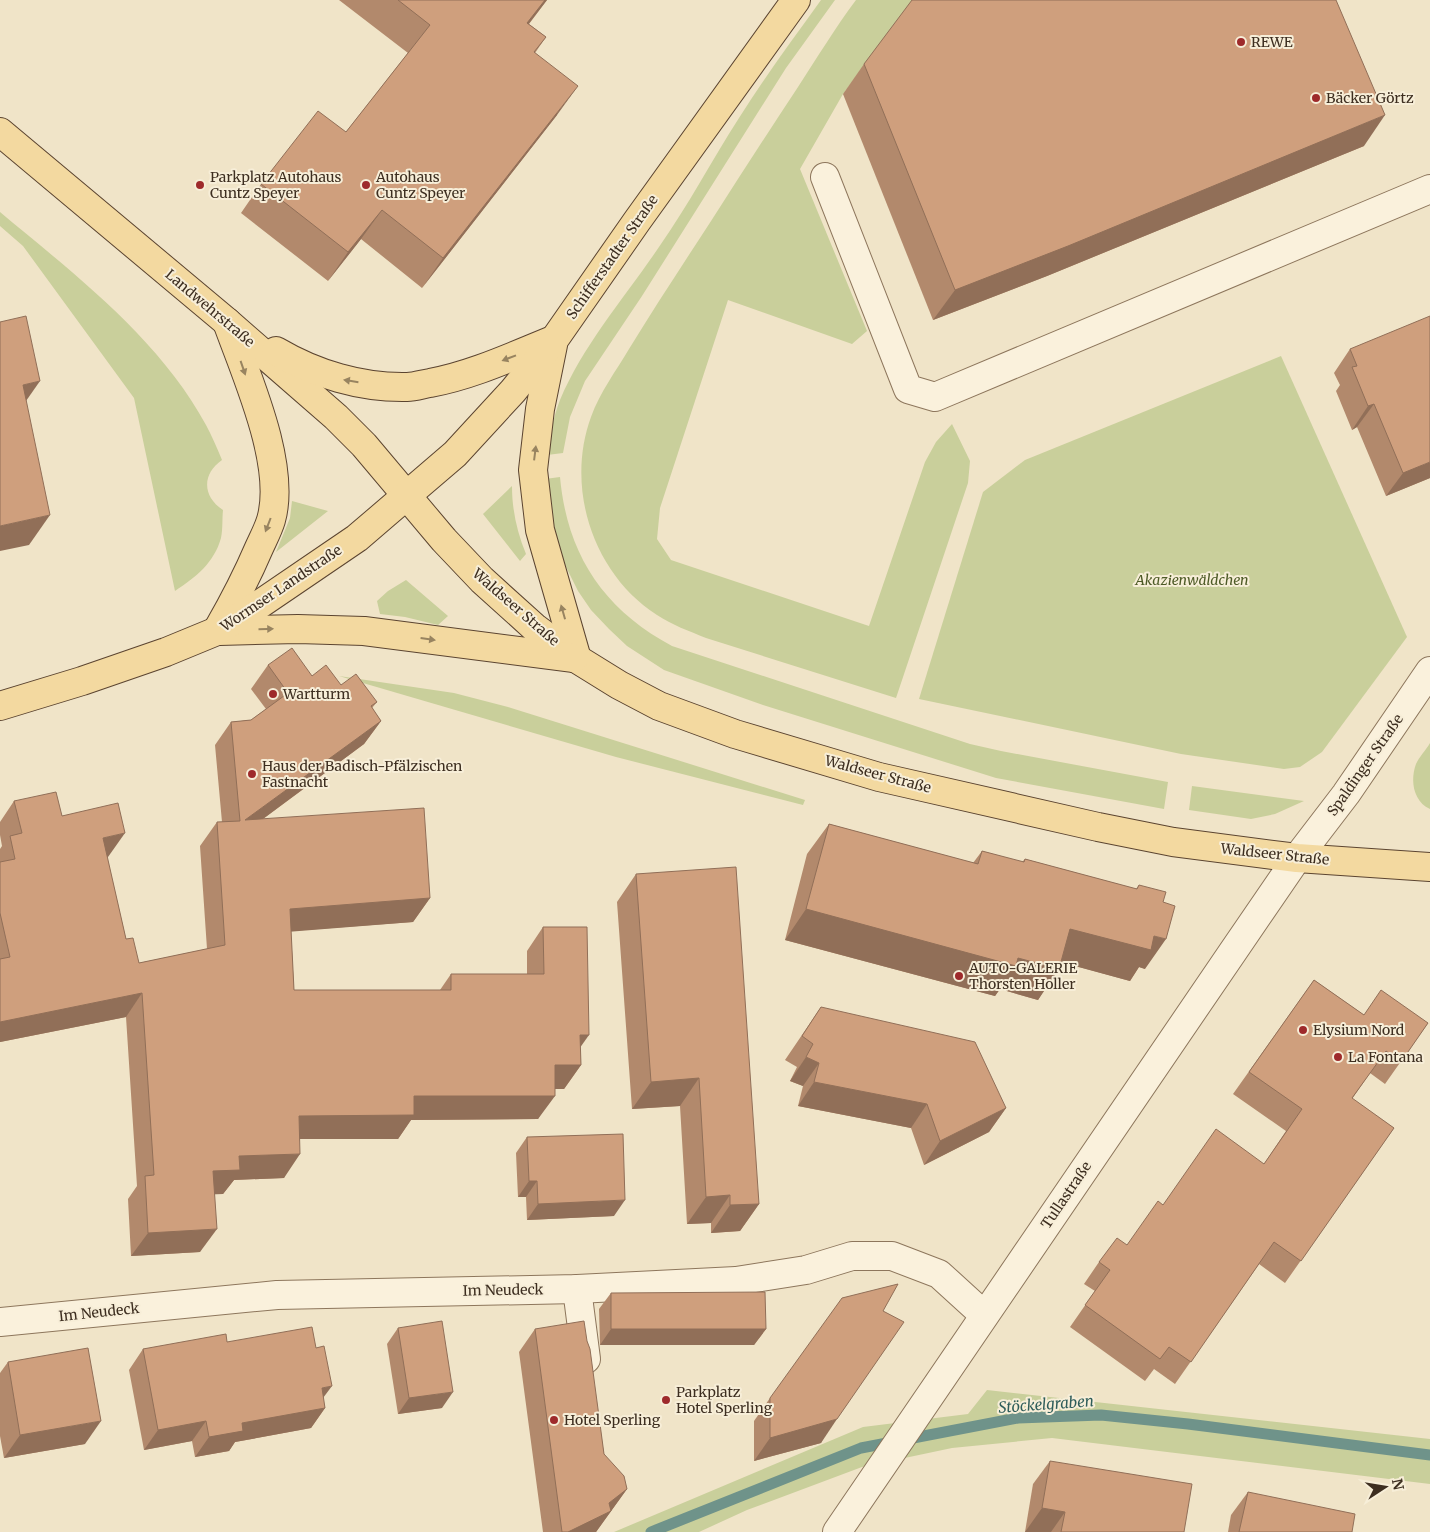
<svg xmlns="http://www.w3.org/2000/svg" width="1430" height="1532" viewBox="0 0 1430 1532" font-family="Merriweather,serif">
  <rect width="100%" height="100%" fill="#f0e4c8"/>
  <g fill="#c9cf9b">
    <path d="M 821,0 L 835,0 L 786,68 L 642,296 L 585,381 L 570,417 L 563,453 L 547,455 C 550,436 553,418 560,400 C 584,343 627,295 661,244 C 689,204 712,160 739,118 C 764,78 793,39 821,0 Z"/>
    <path d="M 856,0 L 914,0 L 843,94 L 800,169 L 867,331 L 852,344 L 728,300 L 660,508 L 657,539 L 671,560 L 869,626 L 925,462 L 936,442 L 952,424 L 970,461 L 968,483 L 896,698 L 706,638 C 689,631 672,625 657,615 C 593,574 565,488 591,417 C 600,392 616,371 629,349 C 656,305 685,261 713,218 C 741,174 769,131 798,87 C 817,58 835,28 856,0 Z"/>
    <path d="M 0,212 C 74,274 159,338 206,425 C 212,436 217,448 222,460 C 202,474 202,496 223,510 C 222,519 223,529 221,538 C 214,563 196,577 175,591 L 134,398 L 23,246 L 0,226 Z"/>
    <polygon points="1281,356 1407,637 1322,752 1300,767 1284,769 1181,754 919,699 983,492 1025,460"/>
    <path d="M 560,477 C 567,554 603,609 672,646 L 970,744 L 1001,751 L 1168,782 L 1164,809 L 996,778 L 763,705 L 664,670 L 627,646 L 609,629 L 591,610 L 578,591 L 559,553 L 553,534 L 545,479 Z"/>
    <path d="M 512,486 C 512,510 517,532 526,554 L 520,561 L 483,514 Z"/>
    <polygon points="292,501 328,511 276,552 290,518"/>
    <polygon points="406,580 448,616 438,625 405,617 380,614 377,601 388,591"/>
    <polygon points="339,676 454,693 508,707 805,800 803,805 616,757"/>
    <path d="M 1430,743 L 1430,809 C 1413,801 1410,780 1416,764 C 1419,757 1426,750 1430,743 Z"/>
    <polygon points="1192,786 1304,801 1275,814 1251,819 1189,810"/>
    <polygon points="987,1390 1430,1439 1430,1484 1052,1438 952,1448 862,1467 747,1510 699,1532 614,1532 863,1427 968,1414"/>
  </g>
  <g fill="none" stroke-linecap="round" stroke-linejoin="round">
    <polyline stroke="#6f938a" stroke-width="11" points="651,1532 861,1448 1018,1418 1101,1415 1188,1424 1430,1455"/>
    <g stroke="#8d765c" stroke-width="30">
      <g id="minor">
        <polyline points="825,177 908,389 935,397 1430,189"/>
        <polyline points="577,1289 586,1359"/>
        <polyline points="0,1322 277,1295 577,1289 736,1281 806,1270 852,1256 892,1256 939,1274 984,1315"/>
        <polyline points="837,1532 1232,953 1297,858 1346,794 1430,671"/>
      </g>
    </g>
    <g stroke="#5b4430" stroke-width="30">
      <g id="major">
        <polyline points="0,132 227,322 336,417 364,445 444,540 482,580 534,627 577,659 619,685 659,706 735,734 879,777 1098,827 1173,842 1297,858 1430,867"/>
        <polyline points="553,345 540,409 533,470 540,530 577,659"/>
        <path d="M 276,351 C 315,374 361,388 407,387 C 415,387 423,384 430,383 C 473,375 513,356 553,340"/>
        <path d="M 218,629 C 233,603 247,576 259,548 C 263,539 268,530 271,520 C 287,465 246,375 227,322"/>
        <polyline points="219,631 298,629 364,631 574,658"/>
        <polyline points="0,706 82,681 166,652 217,631 260,604 357,538 455,454 513,391 554,340 637,221 796,0"/>
      </g>
    </g>
    <use href="#minor" stroke="#faf1dc" stroke-width="28"/>
    <use href="#major" stroke="#f3d9a0" stroke-width="28"/>
  </g>
  <g fill="#b2896c">
    <polygon points="339,0 547,0 529,24 546,37 535,53 557,115 422,288 361,239 328,281 241,213 261,184 346,132 408,53"/>
    <polygon points="864,64 1364,146 1047,276 933,320 843,94"/>
    <polygon points="1350,349 1430,478 1386,496 1357,427 1352,430 1336,391 1340,385 1334,373"/>
    <polygon points="268,665 312,676 341,685 377,702 372,708 381,721 364,744 263,819 430,898 413,922 291,931 294,990 440,990 451,974 527,974 527,951 543,927 580,1046 581,1065 564,1089 555,1089 538,1119 411,1120 398,1139 300,1139 284,1178 234,1180 223,1194 215,1194 200,1252 131,1256 128,1199 137,1186 126,1017 0,1042 0,849 2,846 0,835 0,822 14,801 62,816 108,857 107,857 126,939 139,963 207,949 200,846 217,822 222,822 215,745 231,722 251,720 266,709 251,689"/>
    <polygon points="829,824 973,863 982,851 1022,862 1025,859 1136,889 1139,885 1145,969 1139,967 1130,981 1061,962 1038,1000 1000,989 995,996 785,940 807,854"/>
    <polygon points="636,874 759,1204 740,1231 711,1233 711,1223 687,1224 680,1106 632,1109 617,902"/>
    <polygon points="1314,980 1364,1015 1428,1023 1385,1084 1370,1073 1352,1099 1394,1128 1285,1283 1259,1264 1175,1384 1154,1369 1145,1381 1070,1327 1095,1291 1084,1284 1099,1262 1127,1245 1163,1205 1264,1164 1286,1131 1233,1094"/>
    <polygon points="821,1007 1006,1108 989,1132 924,1165 911,1128 798,1106 803,1086 790,1081 797,1067 785,1060"/>
    <polygon points="527,1137 614,1216 527,1220 526,1197 518,1197 516,1153"/>
    <polygon points="611,1293 766,1329 754,1345 600,1345 599,1309"/>
    <polygon points="883,1311 821,1443 754,1461 754,1421 770,1398"/>
    <polygon points="398,1328 442,1408 398,1414 387,1344"/>
    <polygon points="535,1329 587,1341 604,1454 627,1489 596,1532 543,1532 519,1352"/>
    <polygon points="227,1342 323,1398 325,1408 311,1428 235,1442 229,1451 195,1457 192,1441 144,1450 129,1370 143,1349"/>
    <polygon points="8,1362 85,1444 4,1458 0,1436 0,1373"/>
    <polygon points="1050,1461 1184,1532 1025,1532 1033,1484"/>
    <polygon points="1248,1492 1352,1532 1228,1532 1231,1515"/>
  </g>
  <g fill="#916f58">
    <polygon points="545,0 547,0 507,52 527,23"/>
    <polygon points="578,86 557,115 422,288 443,258"/>
    <polygon points="1385,115 1364,146 1047,276 933,320 955,290"/>
    <polygon points="382,210 361,239 328,281 348,252"/>
    <polygon points="40,381 19,411 23,385"/>
    <polygon points="1374,404 1357,427 1352,430 1368,406"/>
    <polygon points="1430,462 1430,478 1386,496 1403,473"/>
    <polygon points="50,515 29,545 0,551 0,526"/>
    <polygon points="381,721 364,744 229,844 245,820"/>
    <polygon points="125,833 108,857 86,862 103,838"/>
    <polygon points="430,898 413,922 274,933 290,909"/>
    <polygon points="806,909 1018,958 1059,969 1038,1000 1000,989 995,996 785,940"/>
    <polygon points="1070,929 1154,936 1166,939 1145,969 1139,967 1130,981 1049,959"/>
    <polygon points="142,993 126,1017 0,1042 0,1022"/>
    <polygon points="580,1035 589,1035 572,1059"/>
    <polygon points="806,1057 819,1063 803,1086 790,1081"/>
    <polygon points="555,1065 581,1065 564,1089 538,1089"/>
    <polygon points="699,1078 680,1106 632,1109 651,1082"/>
    <polygon points="814,1082 927,1104 911,1128 798,1106"/>
    <polygon points="414,1096 555,1096 538,1119 411,1120 398,1139 282,1139 299,1116"/>
    <polygon points="1006,1108 989,1132 924,1165 940,1141"/>
    <polygon points="300,1154 284,1178 234,1180 223,1194 197,1195 213,1171 239,1156"/>
    <polygon points="529,1181 537,1181 526,1197 518,1197"/>
    <polygon points="730,1195 711,1223 687,1224 706,1197"/>
    <polygon points="625,1200 614,1216 527,1220 538,1204"/>
    <polygon points="759,1204 740,1231 711,1233 730,1205"/>
    <polygon points="217,1229 200,1252 131,1256 148,1233"/>
    <polygon points="611,1329 766,1329 754,1345 600,1345"/>
    <polygon points="332,1386 317,1406 322,1388"/>
    <polygon points="453,1392 442,1408 398,1414 409,1398"/>
    <polygon points="325,1408 311,1428 235,1442 229,1451 195,1457 209,1437 242,1423"/>
    <polygon points="837,1419 821,1443 754,1461 770,1438"/>
    <polygon points="101,1421 85,1444 4,1458 20,1435"/>
    <polygon points="206,1421 192,1441 144,1450 158,1430"/>
    <polygon points="627,1489 596,1532 568,1532 609,1503"/>
    <polygon points="1042,1508 1065,1512 1051,1532 1025,1532"/>
  </g>
  <g fill="#cf9f7d" stroke="#916f58">
    <polygon points="398,0 545,0 527,23 546,37 534,52 578,86 443,258 382,210 348,252 261,184 318,111 346,132 430,25"/>
    <polygon points="912,0 1336,0 1385,115 1068,246 955,290 864,64"/>
    <polygon points="26,316 40,381 23,385 50,515 0,526 0,322"/>
    <polygon points="1430,316 1430,462 1403,473 1374,404 1368,406 1352,367 1357,366 1350,349"/>
    <polygon points="292,648 312,676 326,665 341,685 356,674 377,702 371,706 381,721 245,820 424,808 430,898 290,909 294,990 451,990 451,974 544,974 543,927 587,927 589,1035 580,1035 581,1065 555,1065 555,1096 414,1096 414,1115 299,1116 300,1154 239,1156 240,1170 213,1171 217,1229 148,1233 145,1176 154,1175 142,993 0,1022 0,959 10,957 0,913 0,862 15,859 10,836 22,833 14,801 56,792 62,816 118,803 125,833 103,838 126,939 133,938 139,963 225,945 217,822 240,821 231,722 251,720 288,693 268,665"/>
    <polygon points="829,824 978,864 982,851 1024,862 1025,859 1137,889 1139,885 1166,892 1163,902 1175,906 1166,939 1154,936 1151,950 1070,929 1059,969 1018,958 1016,966 806,909"/>
    <polygon points="736,867 759,1204 730,1205 730,1195 706,1197 699,1078 651,1082 636,874"/>
    <polygon points="1314,980 1364,1015 1381,990 1428,1023 1401,1062 1386,1051 1352,1098 1394,1128 1301,1261 1274,1242 1191,1362 1169,1347 1160,1359 1085,1305 1110,1270 1099,1262 1117,1238 1127,1245 1158,1201 1163,1205 1216,1129 1264,1164 1302,1109 1249,1072"/>
    <polygon points="821,1007 975,1042 1006,1108 940,1141 927,1104 814,1082 819,1063 806,1057 813,1044 802,1036"/>
    <polygon points="623,1134 625,1200 538,1204 537,1181 529,1181 527,1137"/>
    <polygon points="898,1284 883,1311 904,1322 837,1419 770,1438 770,1398 842,1298"/>
    <polygon points="765,1292 766,1329 611,1329 611,1293"/>
    <polygon points="442,1321 453,1392 409,1398 398,1328"/>
    <polygon points="584,1321 587,1341 590,1349 604,1454 624,1476 627,1489 609,1503 611,1511 568,1532 562,1532 535,1329"/>
    <polygon points="312,1327 316,1348 324,1346 332,1386 322,1388 325,1408 242,1423 243,1431 209,1437 206,1421 158,1430 143,1349 226,1334 227,1342"/>
    <polygon points="88,1348 101,1421 20,1435 8,1362"/>
    <polygon points="1050,1461 1192,1484 1184,1532 1061,1532 1065,1512 1042,1508"/>
    <polygon points="1248,1492 1355,1514 1352,1532 1239,1532"/>
  </g>
  <defs><path id="oneway-solid" d="M-6-.8H1V-3.2L6.5 0L1 3.2V.8H-6Z" transform="scale(1.25)"/></defs>
  <g fill="#988460">
    <use href="#oneway-solid" transform="translate(509 358) rotate(159)"/>
    <use href="#oneway-solid" transform="translate(243 368) rotate(71)"/>
    <use href="#oneway-solid" transform="translate(351 381) rotate(-171)"/>
    <use href="#oneway-solid" transform="translate(535 453) rotate(-83)"/>
    <use href="#oneway-solid" transform="translate(268 525) rotate(111)"/>
    <use href="#oneway-solid" transform="translate(563 612) rotate(-106)"/>
    <use href="#oneway-solid" transform="translate(266 629) rotate(-1)"/>
    <use href="#oneway-solid" transform="translate(428 639) rotate(8)"/>
  </g>
  <g fill="#9e2a2b" stroke="#f7eed8" stroke-width="2">
    <circle cx="1241" cy="42" r="5"/>
    <circle cx="1316" cy="98" r="5"/>
    <circle cx="200" cy="185" r="5"/>
    <circle cx="366" cy="185" r="5"/>
    <circle cx="273" cy="694" r="5"/>
    <circle cx="252" cy="774" r="5"/>
    <circle cx="959" cy="976" r="5"/>
    <circle cx="1303" cy="1030" r="5"/>
    <circle cx="1338" cy="1057" r="5"/>
    <circle cx="666" cy="1400" r="5"/>
    <circle cx="554" cy="1420" r="5"/>
  </g>
  <g text-anchor="middle" dominant-baseline="central" stroke-width="4" stroke-linejoin="round" paint-order="stroke">
    <g font-size="14" fill="#3d2e20" stroke="#f7eed8" text-anchor="start">
      <text x="1251" y="42">REWE</text>
      <text x="1326" y="98">Bäcker Görtz</text>
      <text x="210" y="177">Parkplatz Autohaus<tspan x="210" dy="16">Cuntz Speyer</tspan></text>
      <text x="376" y="177">Autohaus<tspan x="376" dy="16">Cuntz Speyer</tspan></text>
      <text x="283" y="694">Wartturm</text>
      <text x="262" y="766">Haus der Badisch-Pfälzischen<tspan x="262" dy="16">Fastnacht</tspan></text>
      <text x="969" y="968">AUTO-GALERIE<tspan x="969" dy="16">Thorsten Holler</tspan></text>
      <text x="1313" y="1030">Elysium Nord</text>
      <text x="1348" y="1057">La Fontana</text>
      <text x="676" y="1392">Parkplatz<tspan x="676" dy="16">Hotel Sperling</tspan></text>
      <text x="564" y="1420">Hotel Sperling</text>
    </g>
    <g font-size="14" fill="#3d2e20" stroke="#f7eed8">
      <text transform="translate(612 257) rotate(-55)">Schifferstadter Straße</text>
      <text transform="translate(210 308) rotate(40)">Landwehrstraße</text>
      <text transform="translate(281 588) rotate(-34)">Wormser Landstraße</text>
      <text transform="translate(516 607) rotate(41)">Waldseer Straße</text>
      <text transform="translate(1365 765) rotate(-55)">Spaldinger Straße</text>
      <text transform="translate(878 774) rotate(15)">Waldseer Straße</text>
      <text transform="translate(1275 854) rotate(6)">Waldseer Straße</text>
      <text transform="translate(1066 1195) rotate(-56)">Tullastraße</text>
      <text transform="translate(503 1290) rotate(-1)">Im Neudeck</text>
      <text transform="translate(99 1312) rotate(-6)">Im Neudeck</text>
    </g>
    <g font-size="14" font-style="italic" fill="#4d5a26" stroke="#f7eed8">
      <text x="1192" y="580">Akazienwäldchen</text>
    </g>
    <g font-size="15" font-style="italic" fill="#2f5d5a" stroke="#f7eed8">
      <text transform="translate(1046 1404) rotate(-4)">Stöckelgraben</text>
    </g>
  </g>
  <g transform="translate(1385 1487) rotate(78)" stroke="#f7eed8" stroke-width="4" paint-order="stroke">
  <path d="M0-4L9 19L0 12L-9 19Z" fill="#3d2e20"/>
  <text y="-8" font-size="14" font-weight="bold" text-anchor="middle" fill="#3d2e20">N</text>
  </g>
</svg>
